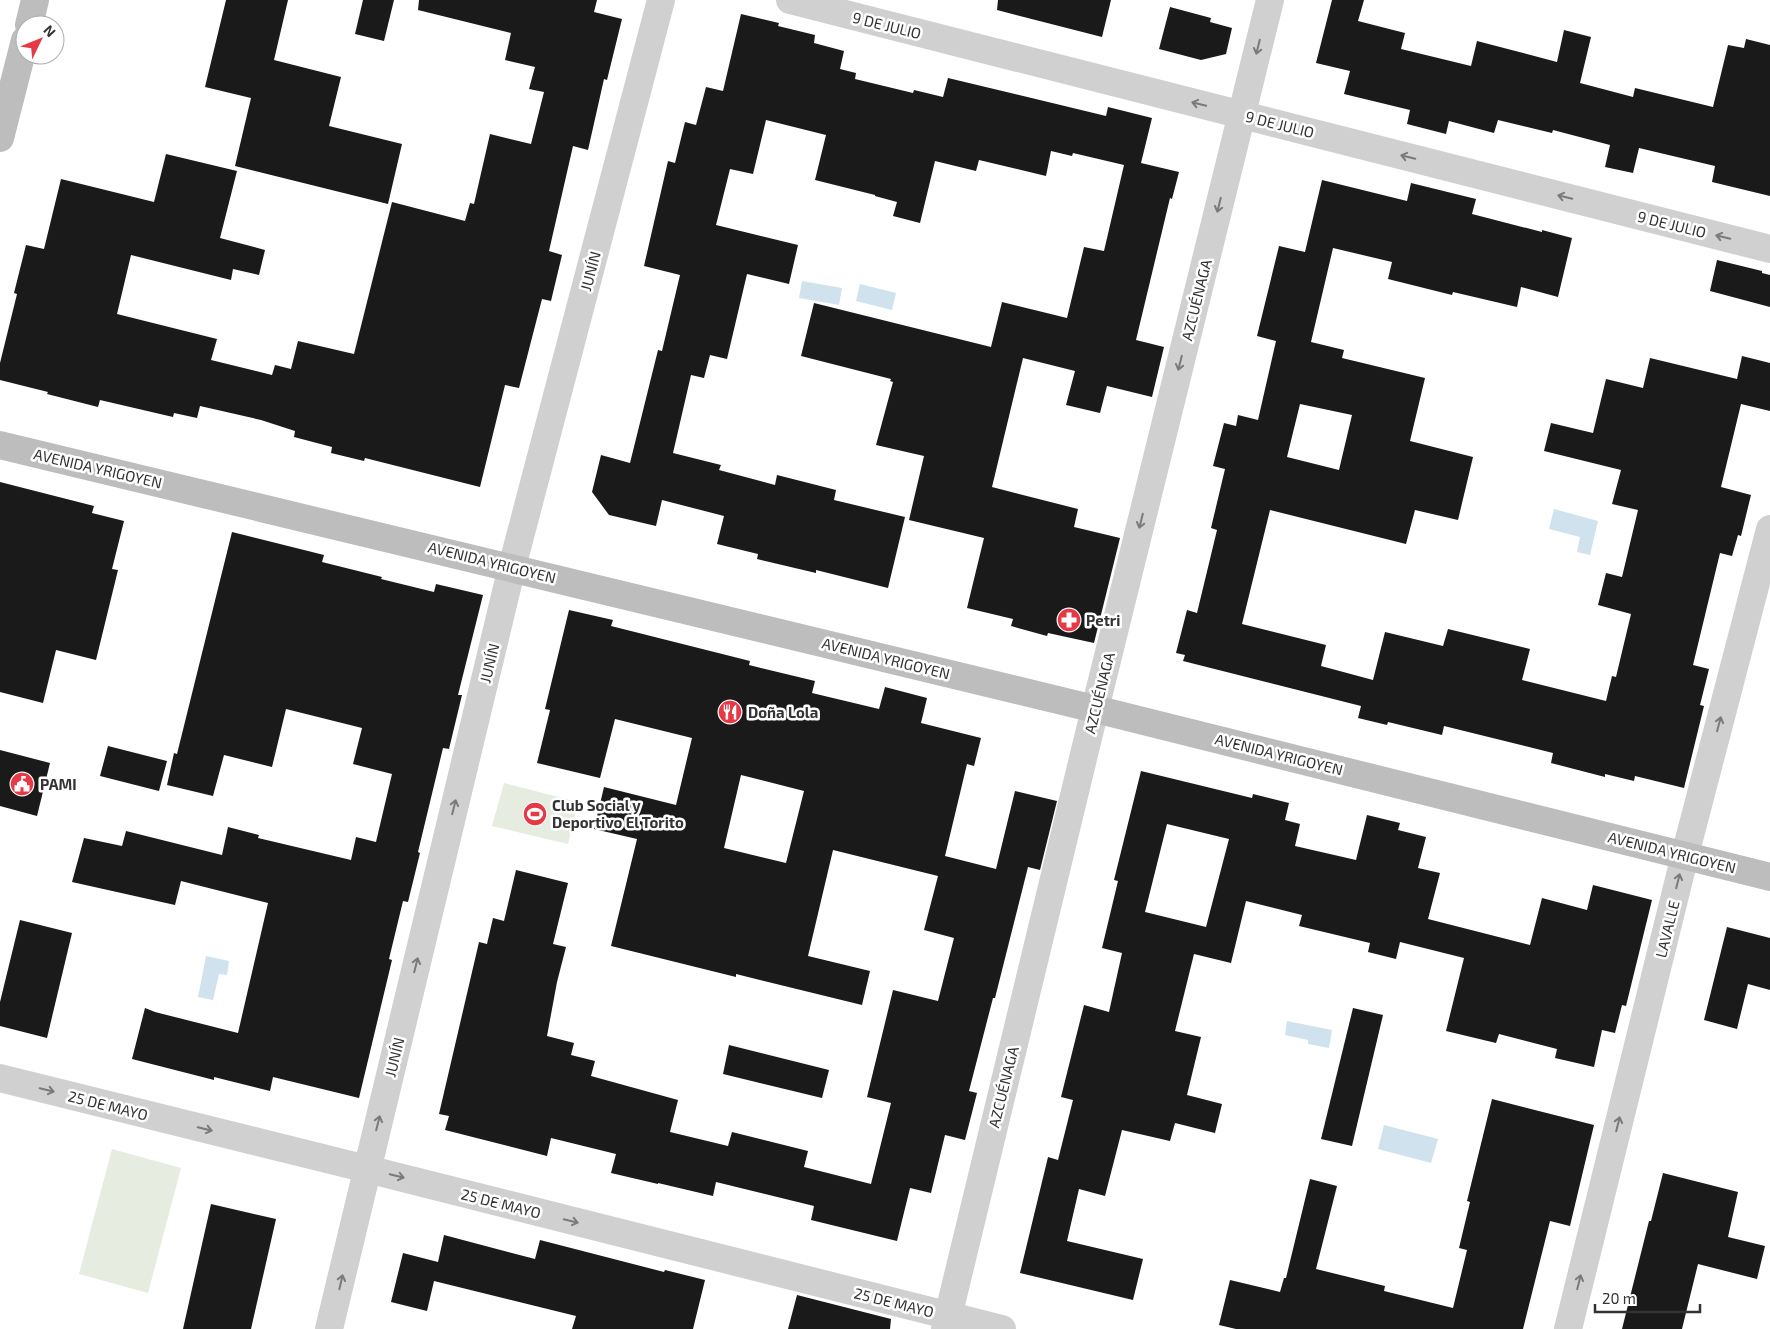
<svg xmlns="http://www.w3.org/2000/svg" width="1770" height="1329" viewBox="0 0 1770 1329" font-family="'Exo 2',sans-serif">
  <rect width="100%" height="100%" fill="#fff"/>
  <g fill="#e6ecdf">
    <polygon points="504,783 578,802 568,844 492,826"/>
    <polygon points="112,1149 181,1168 148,1293 79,1274"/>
  </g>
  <g fill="#cfe2ee">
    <polygon points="802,281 842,288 839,305 799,298"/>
    <polygon points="860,284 896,293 892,310 856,301"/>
    <polygon points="1554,509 1598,521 1590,555 1577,552 1580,537 1549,529"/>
    <polygon points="206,956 229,961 227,975 219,974 213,1000 198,997"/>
    <polygon points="1287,1021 1332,1030 1329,1048 1308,1044 1308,1040 1285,1035"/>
    <polygon points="1384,1125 1438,1139 1431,1163 1378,1149"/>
  </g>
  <g fill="#1a1a1a" fill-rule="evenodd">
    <polygon points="226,0 288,0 274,60 341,77 329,126 402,144 388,204 235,166 251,98 205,87"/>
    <polygon points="363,0 394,0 384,41 355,34"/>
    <polygon points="419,0 597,0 594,12 622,19 607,80 604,79 588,150 573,146 549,251 562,255 551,301 542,299 519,388 505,385 480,487 365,458 364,461 331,453 332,447 294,437 295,431 261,420 200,406 197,418 174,413 173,417 100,400 98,407 47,394 48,392 0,380 0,363 17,294 14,293 26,245 44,249 61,179 154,202 166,154 237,171 220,238 265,250 259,275 233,269 231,280 131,255 117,314 217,339 211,360 272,375 275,365 291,369 298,341 354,354 392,202 465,221 470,203 474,204 490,134 531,144 544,92 529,89 535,67 505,60 511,33 418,10"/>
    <polygon points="998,0 1111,0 1102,37 997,10"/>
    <polygon points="1332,0 1364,0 1358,21 1405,33 1401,49 1471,66 1477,41 1557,62 1564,30 1591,37 1580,83 1633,97 1635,88 1713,107 1728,45 1744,48 1746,39 1770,45 1770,196 1712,182 1715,166 1639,148 1633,173 1605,167 1610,145 1553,130 1552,133 1498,120 1494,133 1449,121 1446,134 1407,124 1410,110 1344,94 1350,71 1316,63"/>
    <polygon points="1170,7 1211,18 1210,22 1232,28 1226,54 1201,60 1159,49"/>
    <polygon points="741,14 779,23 778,26 815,35 814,43 844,51 840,69 856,73 855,79 913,93 914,90 943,97 948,78 1106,116 1108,107 1152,118 1141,163 1179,172 1172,199 1170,198 1136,340 1164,347 1152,397 1107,386 1100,413 1066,405 1075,371 1023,358 992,487 1078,509 1074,527 1120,538 1094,643 1048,633 1047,636 1011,626 1013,619 967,608 984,538 909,520 924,456 876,445 893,382 890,381 891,379 801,356 814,303 991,347 1002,302 1067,318 1084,247 1104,251 1124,165 1073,153 1072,156 1051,151 1046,176 979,160 976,171 935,161 920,223 893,216 897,202 875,196 875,195 815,180 826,135 766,120 753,174 730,169 716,225 798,245 789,284 747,274 727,359 710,355 704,378 691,375 673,453 721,465 719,470 775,485 777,475 836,490 834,500 905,517 888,588 816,570 816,573 757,559 758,554 717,544 724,516 662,500 656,526 609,515 592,492 601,455 630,463 658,350 662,351 680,275 644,266 668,161 675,163 685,122 696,125 706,87 723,91"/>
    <path d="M 1322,180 L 1407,201 L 1411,183 L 1476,199 L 1472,214 L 1542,232 L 1542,230 L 1572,238 L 1558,297 L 1521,287 L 1517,307 L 1453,292 L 1452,295 L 1388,279 L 1392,262 L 1333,248 L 1311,342 L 1344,350 L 1342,358 L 1425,378 L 1410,441 L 1473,457 L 1458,520 L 1415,510 L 1406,544 L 1270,510 L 1242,624 L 1326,645 L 1321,666 L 1373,680 L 1385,632 L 1443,646 L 1448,629 L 1530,649 L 1522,680 L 1606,701 L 1612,676 L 1616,677 L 1631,614 L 1598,605 L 1606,573 L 1622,577 L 1638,510 L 1612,504 L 1621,470 L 1544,451 L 1551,423 L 1593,433 L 1606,379 L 1643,388 L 1650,358 L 1737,379 L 1742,356 L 1770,363 L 1770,411 L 1741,404 L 1721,487 L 1751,495 L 1741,536 L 1738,535 L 1732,556 L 1720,553 L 1693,665 L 1709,669 L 1700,705 L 1704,706 L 1684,788 L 1635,776 L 1634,781 L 1605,774 L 1605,777 L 1551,763 L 1553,753 L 1444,726 L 1442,735 L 1388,722 L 1387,725 L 1358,718 L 1361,706 L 1183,661 L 1185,655 L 1176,653 L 1187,610 L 1197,613 L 1217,530 L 1211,528 L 1225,469 L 1213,466 L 1224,423 L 1236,426 L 1238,415 L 1258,420 L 1276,341 L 1257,336 L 1279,246 L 1305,252 ZM 1300,404 L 1352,415 L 1339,470 L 1287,457 Z"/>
    <polygon points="1717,260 1762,271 1762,273 1770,275 1770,307 1710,291"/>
    <polygon points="0,482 94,506 92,513 124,521 112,569 118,570 96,660 56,650 43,703 0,692"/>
    <polygon points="232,532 324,555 322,562 382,577 381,579 434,592 436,584 483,595 458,695 462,695 449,749 443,748 418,852 420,853 408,902 403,901 389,959 392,960 359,1098 273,1077 270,1091 214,1077 214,1080 132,1059 145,1008 155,1012 238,1033 268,903 181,881 175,905 72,882 84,838 122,846 126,831 222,855 228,827 259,835 258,838 351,860 356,837 376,842 392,774 353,764 362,728 286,709 272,767 224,755 213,796 167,785 174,753 177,754"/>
    <path d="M 569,610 L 613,620 L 611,626 L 750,661 L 749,665 L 815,681 L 812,693 L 879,709 L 885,687 L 927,698 L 921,723 L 981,738 L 974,766 L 967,764 L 945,856 L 996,869 L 1015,791 L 1057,801 L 1040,870 L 1028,867 L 995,998 L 993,998 L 969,1091 L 977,1093 L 965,1140 L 945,1135 L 931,1193 L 910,1188 L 897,1241 L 811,1220 L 814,1206 L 716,1182 L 713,1196 L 658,1183 L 658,1184 L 611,1173 L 616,1154 L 551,1138 L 547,1156 L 445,1130 L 449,1116 L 439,1114 L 479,942 L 487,944 L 493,918 L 504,921 L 516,870 L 568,883 L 553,944 L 566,947 L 557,982 L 547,1036 L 574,1043 L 571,1055 L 595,1061 L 591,1076 L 678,1100 L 670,1132 L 728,1146 L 732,1132 L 808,1151 L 804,1167 L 871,1184 L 891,1103 L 867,1097 L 893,990 L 938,1001 L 954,938 L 924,930 L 938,876 L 833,850 L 808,956 L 870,971 L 862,1005 L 736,974 L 736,977 L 611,946 L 637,839 L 594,829 L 604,787 L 676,805 L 692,738 L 615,719 L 600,778 L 537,763 L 550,710 L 545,709 ZM 741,775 L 804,791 L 786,863 L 724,848 Z"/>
    <polygon points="108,746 167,761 159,791 100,776"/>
    <polygon points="0,750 50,763 37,816 0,806"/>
    <path d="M 1141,771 L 1252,798 L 1253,794 L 1289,803 L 1285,820 L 1300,824 L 1295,846 L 1356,860 L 1367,815 L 1400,823 L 1398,830 L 1426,837 L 1418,868 L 1440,873 L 1428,919 L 1530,945 L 1542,898 L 1587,910 L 1593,885 L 1652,900 L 1626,1006 L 1622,1005 L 1615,1033 L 1602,1030 L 1594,1067 L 1555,1058 L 1557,1049 L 1499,1034 L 1496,1043 L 1446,1031 L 1464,958 L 1400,942 L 1396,959 L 1368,952 L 1370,943 L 1299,926 L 1302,915 L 1246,901 L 1231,963 L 1194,954 L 1175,1031 L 1201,1037 L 1187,1095 L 1222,1104 L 1215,1133 L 1175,1123 L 1170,1141 L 1122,1130 L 1105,1196 L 1079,1189 L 1067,1241 L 1143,1259 L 1133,1300 L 1020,1273 L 1048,1157 L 1058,1160 L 1073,1100 L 1061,1097 L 1084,1005 L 1109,1012 L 1122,953 L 1102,948 L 1118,881 L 1114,880 ZM 1167,824 L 1229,839 L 1206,927 L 1145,912 Z"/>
    <polygon points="20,920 72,933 47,1038 0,1026 0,1002"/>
    <polygon points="1727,927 1770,938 1770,990 1748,984 1737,1029 1704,1020"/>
    <polygon points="1353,1008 1383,1015 1352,1146 1321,1139"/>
    <polygon points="729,1045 829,1070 822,1098 723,1074"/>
    <polygon points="1492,1099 1594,1125 1570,1226 1550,1221 1523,1329 1236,1329 1219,1325 1230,1280 1280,1292 1284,1278 1286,1278 1310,1179 1337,1186 1316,1269 1385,1286 1384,1291 1453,1308 1467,1250 1459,1248 1470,1202 1467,1201"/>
    <polygon points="1663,1173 1738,1192 1728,1237 1765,1246 1757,1279 1698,1264 1682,1329 1622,1329 1649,1221 1651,1221"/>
    <polygon points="211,1204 276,1219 251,1329 183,1329"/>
    <polygon points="444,1235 535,1259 540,1240 664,1272 665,1270 705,1280 693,1329 572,1329 576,1316 434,1281 427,1311 391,1302 403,1253 438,1262"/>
    <polygon points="797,1295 891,1319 890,1329 788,1329"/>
  </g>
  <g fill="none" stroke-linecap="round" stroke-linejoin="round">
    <g stroke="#d0d0d0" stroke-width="28">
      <polyline points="790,0 1770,249"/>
      <polyline points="0,1078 367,1169 1002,1329"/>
      <polyline points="329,1329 512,567 661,0"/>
      <polyline points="945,1329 1095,709 1270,0"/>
      <polyline points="1568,1329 1685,855 1770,529"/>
    </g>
    <g stroke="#bdbdbd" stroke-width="28">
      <polyline points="29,25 35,0"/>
      <polyline points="0,138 25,40"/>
      <polyline points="0,445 1095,709 1770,877"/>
    </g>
  </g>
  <defs><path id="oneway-shaft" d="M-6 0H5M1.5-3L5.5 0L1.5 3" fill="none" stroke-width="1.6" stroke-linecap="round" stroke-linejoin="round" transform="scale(1.25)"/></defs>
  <g stroke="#7a7a7a">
    <use href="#oneway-shaft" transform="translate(1258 47) rotate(104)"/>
    <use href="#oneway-shaft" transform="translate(1199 104) rotate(-166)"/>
    <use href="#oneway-shaft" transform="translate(1408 157) rotate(-166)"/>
    <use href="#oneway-shaft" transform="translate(1565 197) rotate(-166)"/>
    <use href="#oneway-shaft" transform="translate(1219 205) rotate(104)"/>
    <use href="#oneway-shaft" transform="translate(1723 237) rotate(-166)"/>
    <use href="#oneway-shaft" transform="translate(1180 363) rotate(104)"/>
    <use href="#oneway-shaft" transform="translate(1141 521) rotate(104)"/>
    <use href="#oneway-shaft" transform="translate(1719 724) rotate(-75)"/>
    <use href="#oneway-shaft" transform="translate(454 807) rotate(-76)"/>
    <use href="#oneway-shaft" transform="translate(1678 881) rotate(-76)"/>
    <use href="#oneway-shaft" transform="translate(416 965) rotate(-76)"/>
    <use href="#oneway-shaft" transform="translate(47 1090) rotate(14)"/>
    <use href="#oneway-shaft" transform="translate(378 1123) rotate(-76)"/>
    <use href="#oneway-shaft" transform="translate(1618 1124) rotate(-76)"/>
    <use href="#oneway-shaft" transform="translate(205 1129) rotate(14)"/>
    <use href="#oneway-shaft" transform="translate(397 1176) rotate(14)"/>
    <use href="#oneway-shaft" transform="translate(571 1221) rotate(14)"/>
    <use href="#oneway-shaft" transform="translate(341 1282) rotate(-77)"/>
    <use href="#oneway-shaft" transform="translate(1579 1282) rotate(-76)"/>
  </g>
  <defs>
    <g id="pharmacy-disc" transform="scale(1.25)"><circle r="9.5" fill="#e63946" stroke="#fff"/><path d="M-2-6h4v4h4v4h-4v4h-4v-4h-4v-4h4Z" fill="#fff"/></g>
    <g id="restaurant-disc" transform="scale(1.25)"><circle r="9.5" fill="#e63946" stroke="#fff"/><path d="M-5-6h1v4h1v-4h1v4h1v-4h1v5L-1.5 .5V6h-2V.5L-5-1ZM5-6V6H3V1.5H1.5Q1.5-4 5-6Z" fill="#fff"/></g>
    <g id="civic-disc" transform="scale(1.25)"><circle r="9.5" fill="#e63946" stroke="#fff"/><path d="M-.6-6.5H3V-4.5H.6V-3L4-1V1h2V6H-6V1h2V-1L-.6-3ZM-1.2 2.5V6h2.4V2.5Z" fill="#fff"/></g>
    <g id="stadium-disc" transform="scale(1.25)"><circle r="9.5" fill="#e63946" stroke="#fff"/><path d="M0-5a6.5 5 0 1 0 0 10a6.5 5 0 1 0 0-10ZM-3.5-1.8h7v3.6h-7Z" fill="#fff"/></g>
  </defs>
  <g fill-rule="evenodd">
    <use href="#pharmacy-disc" x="1069" y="620"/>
    <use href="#restaurant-disc" x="730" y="712"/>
    <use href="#civic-disc" x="22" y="784"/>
    <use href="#stadium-disc" x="535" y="814"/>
  </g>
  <g text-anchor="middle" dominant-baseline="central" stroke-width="5" stroke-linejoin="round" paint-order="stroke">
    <g font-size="15" fill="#333" stroke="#fff">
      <text transform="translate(887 25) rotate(14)">9 DE JULIO</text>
      <text transform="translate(1280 124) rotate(14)">9 DE JULIO</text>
      <text transform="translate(1672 224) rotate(14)">9 DE JULIO</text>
      <text transform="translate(590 271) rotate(-75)">JUNÍN</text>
      <text transform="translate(1196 300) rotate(-76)">AZCUÉNAGA</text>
      <text transform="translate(98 468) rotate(13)">AVENIDA YRIGOYEN</text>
      <text transform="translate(492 562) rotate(14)">AVENIDA YRIGOYEN</text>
      <text transform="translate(886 658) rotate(14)">AVENIDA YRIGOYEN</text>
      <text transform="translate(489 663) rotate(-76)">JUNÍN</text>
      <text transform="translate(1099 693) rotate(-76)">AZCUÉNAGA</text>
      <text transform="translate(1279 754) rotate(14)">AVENIDA YRIGOYEN</text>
      <text transform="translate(1672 852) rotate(14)">AVENIDA YRIGOYEN</text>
      <text transform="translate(1667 929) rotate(-76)">LAVALLE</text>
      <text transform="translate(394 1057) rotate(-76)">JUNÍN</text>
      <text transform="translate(1003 1087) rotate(-76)">AZCUÉNAGA</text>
      <text transform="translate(108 1105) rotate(14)">25 DE MAYO</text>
      <text transform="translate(501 1203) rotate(14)">25 DE MAYO</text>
      <text transform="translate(894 1302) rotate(14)">25 DE MAYO</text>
    </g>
    <g font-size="15" font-weight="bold" fill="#333" stroke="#fff" text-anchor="start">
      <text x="1086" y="620">Petri</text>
      <text x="748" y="712">Doña Lola</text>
      <text x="40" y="784">PAMI</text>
      <text x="552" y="805">Club Social y<tspan x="552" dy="17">Deportivo El Torito</tspan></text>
    </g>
  </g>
  <g transform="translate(40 40) rotate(47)"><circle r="24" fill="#ffffff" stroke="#adadad"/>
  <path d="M0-4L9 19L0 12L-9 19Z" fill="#e63946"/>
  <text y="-8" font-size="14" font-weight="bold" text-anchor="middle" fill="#333333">N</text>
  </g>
  <path d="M1595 1304v8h105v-8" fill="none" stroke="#333333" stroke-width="2.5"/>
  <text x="1602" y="1304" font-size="15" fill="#333333" stroke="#ffffff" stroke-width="4" paint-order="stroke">20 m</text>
</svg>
